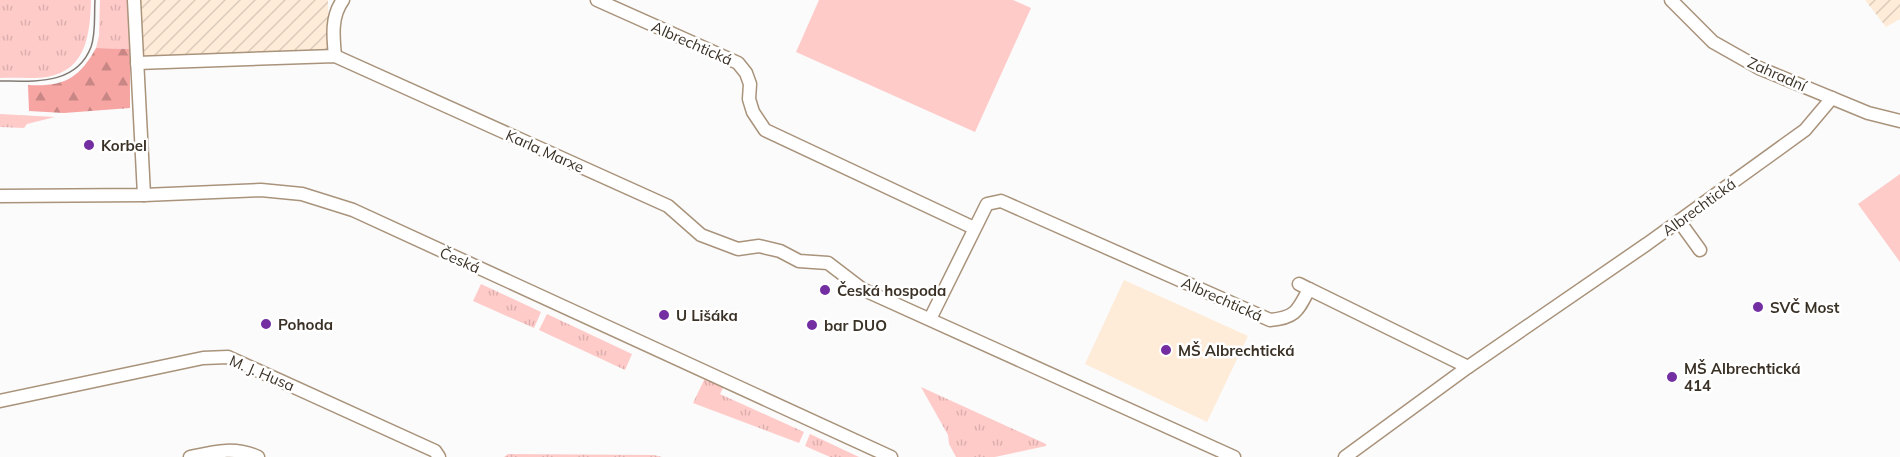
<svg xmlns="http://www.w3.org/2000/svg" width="1900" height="457" viewBox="0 0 1900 457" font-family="Mulish,sans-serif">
  <defs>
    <pattern id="industrial-furrows" width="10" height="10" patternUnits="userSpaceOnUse" patternTransform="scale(1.5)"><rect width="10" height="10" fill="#feecd9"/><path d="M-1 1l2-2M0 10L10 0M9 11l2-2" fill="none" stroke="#dbcbba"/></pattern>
    <pattern id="grass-tufts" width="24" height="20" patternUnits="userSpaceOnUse" patternTransform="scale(1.5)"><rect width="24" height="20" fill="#fecbc9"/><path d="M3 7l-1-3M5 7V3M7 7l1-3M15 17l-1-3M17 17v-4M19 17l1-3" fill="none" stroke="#dbafad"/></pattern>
    <pattern id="forest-firs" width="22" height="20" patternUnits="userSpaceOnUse" patternTransform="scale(1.5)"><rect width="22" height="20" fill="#f6a5a3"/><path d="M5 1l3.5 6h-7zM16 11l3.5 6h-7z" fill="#c88785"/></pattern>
  </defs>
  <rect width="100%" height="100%" fill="#fbfbfb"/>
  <polygon fill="#feecd9" points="1124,280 1248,336 1207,422 1085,364"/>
  <g fill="url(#industrial-furrows)">
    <polygon points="127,0 328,0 328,51 130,63"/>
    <polygon points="1865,0 1900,0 1900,19 1886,27"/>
  </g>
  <g fill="url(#grass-tufts)">
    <path d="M 0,0 L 91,0 C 90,33 87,70 47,77 C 32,79 15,77 0,78 Z"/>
    <polygon points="100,0 127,0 130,49 96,48 99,36"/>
    <polygon points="0,114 55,117 27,124 24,128 0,127"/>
    <polygon points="481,284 541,312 534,328 473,301"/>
    <polygon points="547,314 632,354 625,370 539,330"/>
    <polygon points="705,378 725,384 720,394 804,432 799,443 693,403"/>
    <polygon points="921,387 1046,444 1046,446 995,457 956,457 949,444 948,435"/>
    <polygon points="810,434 859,457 830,457 805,446"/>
    <polygon points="508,454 654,455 662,457 504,457"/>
  </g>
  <path fill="url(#forest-firs)" d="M 96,48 L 130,49 L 130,108 L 64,113 L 29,111 L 28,85 C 63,87 79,79 96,48 Z"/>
  <g fill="#fecbc9">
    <polygon points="819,0 1013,0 1031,8 975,132 796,52"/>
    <polygon points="1900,174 1900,262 1858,204"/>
  </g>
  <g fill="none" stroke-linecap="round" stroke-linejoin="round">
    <g stroke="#a9937b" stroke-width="15">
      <g id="street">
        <polyline points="134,0 144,195"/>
        <polyline points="597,0 738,63 746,73 750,84 749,99 753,112 765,130 974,228"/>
        <polyline points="1671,0 1713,42 1759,68 1868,113 1900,121"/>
        <path d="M 335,56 C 333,36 331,16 343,0"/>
        <polyline points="137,63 335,56 668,206 701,235 738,249 759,246 780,251 799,261 828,263 862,289 1234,457"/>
        <polyline points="0,196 144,195 261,190 302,194 353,210 891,457"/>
        <polyline points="1679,221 1700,250"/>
        <polyline points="1299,284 1309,289"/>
        <path d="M 930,319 L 987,204 L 1001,201 L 1270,320 C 1296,318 1298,310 1309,289 L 1468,367"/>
        <polyline points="0,401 203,358 228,357 435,451 439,457"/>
        <path d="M 190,457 C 213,452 235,446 258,457"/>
        <polyline points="1345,457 1468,367 1647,244 1805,130 1832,98"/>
      </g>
    </g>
    <use href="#street" stroke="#fff" stroke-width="12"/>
    <path stroke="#807a73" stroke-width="1.5" d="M 0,81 C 33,81 76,86 91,47 C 96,33 94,15 95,0"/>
  </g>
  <g fill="#732ea2" stroke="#fff" stroke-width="2">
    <circle cx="89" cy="145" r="6"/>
    <circle cx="825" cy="290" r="6"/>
    <circle cx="1758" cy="307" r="6"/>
    <circle cx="664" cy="315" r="6"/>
    <circle cx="266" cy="324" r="6"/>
    <circle cx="812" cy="325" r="6"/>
    <circle cx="1166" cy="350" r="6"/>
    <circle cx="1672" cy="377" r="6"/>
  </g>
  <g text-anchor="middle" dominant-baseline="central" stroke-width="5" stroke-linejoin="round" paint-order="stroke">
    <g font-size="15" fill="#3b3227" stroke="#fff">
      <text transform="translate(692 43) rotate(24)">Albrechtická</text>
      <text transform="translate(1777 74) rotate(24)">Zahradní</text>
      <text transform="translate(545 151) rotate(24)">Karla Marxe</text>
      <text transform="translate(1699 207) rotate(-36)">Albrechtická</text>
      <text transform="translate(460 260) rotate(24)">Česká</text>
      <text transform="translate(1222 299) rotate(24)">Albrechtická</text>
      <text transform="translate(262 373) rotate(23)">M. J. Husa</text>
    </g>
    <g font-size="15" font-weight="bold" fill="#3b3227" stroke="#fff" text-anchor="start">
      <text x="101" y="145">Korbel</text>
      <text x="837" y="290">Česká hospoda</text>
      <text x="1770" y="307">SVČ Most</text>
      <text x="676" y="315">U Lišáka</text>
      <text x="278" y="324">Pohoda</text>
      <text x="824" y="325">bar DUO</text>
      <text x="1178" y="350">MŠ Albrechtická</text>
      <text x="1684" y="368">MŠ Albrechtická<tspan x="1684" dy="17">414</tspan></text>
    </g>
  </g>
</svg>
